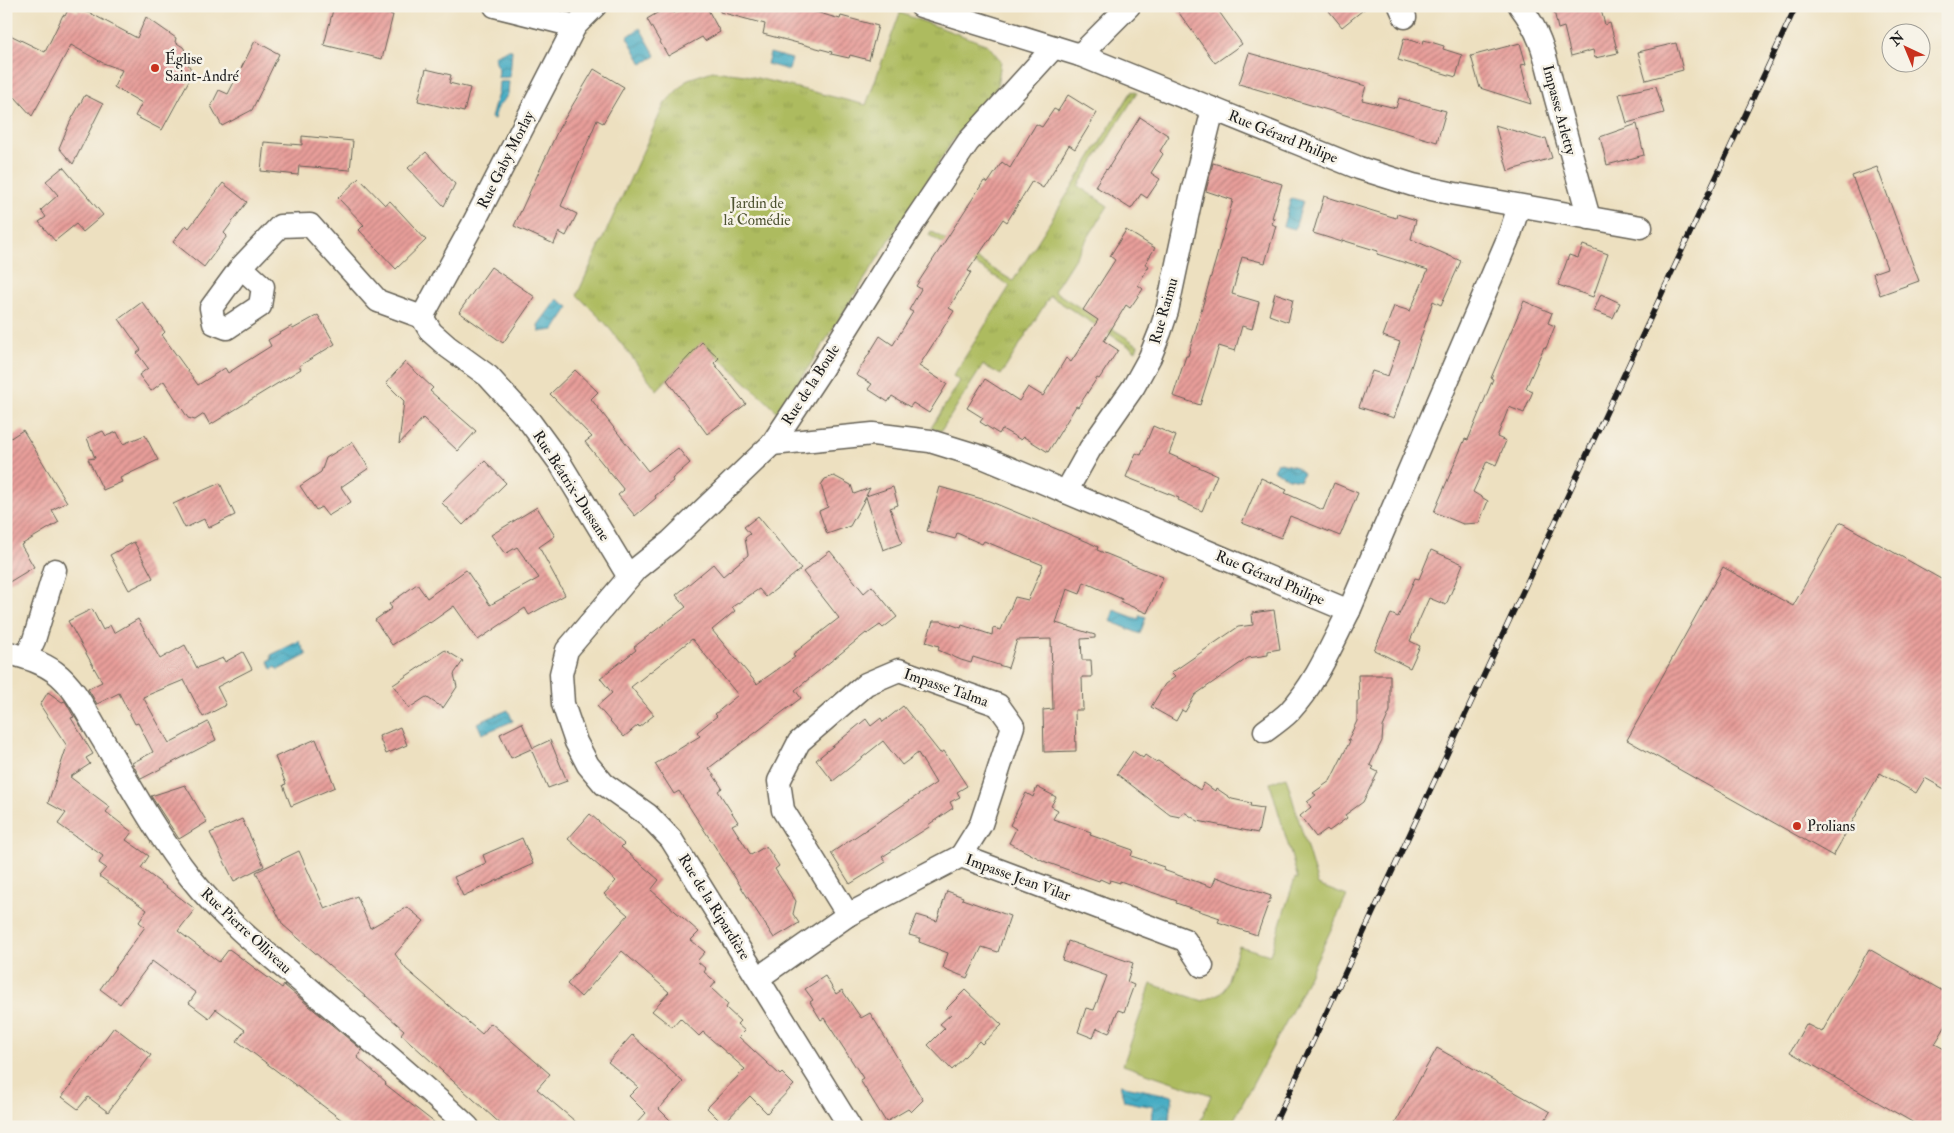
<svg xmlns="http://www.w3.org/2000/svg" width="1954" height="1133" viewBox="0 0 1954 1133" font-family="'IM FELL Double Pica',serif">
  <defs>
    <pattern id="park-tufts" width="24" height="20" patternUnits="userSpaceOnUse" patternTransform="scale(1.25)"><rect width="24" height="20" fill="#adbb5e"/><path d="M3 7l-1-3M5 7V3M7 7l1-3M15 17l-1-3M17 17v-4M19 17l1-3" fill="none" stroke="#94a051"/></pattern>
    <pattern id="water-waves" width="16" height="10" patternUnits="userSpaceOnUse" patternTransform="scale(1.25)"><rect width="16" height="10" fill="#42aac2"/><path d="M0 5q4-4 8 0t8 0" fill="none" stroke="#368a9d"/></pattern>
    <pattern id="building-hatch" width="6" height="6" patternUnits="userSpaceOnUse" patternTransform="scale(1.25)"><rect width="6" height="6" fill="#e89e9a"/><path d="M-1 1l2-2M0 6l6-6M5 7l2-2" fill="none" stroke="#bb807d"/></pattern>
  </defs>
  <rect width="100%" height="100%" fill="#f7f3e8"/>
  <filter id="ink" filterUnits="userSpaceOnUse"><feTurbulence type="fractalNoise" baseFrequency=".02" numOctaves="2"/><feDisplacementMap in="SourceGraphic" scale="10" xChannelSelector="R" yChannelSelector="G"/><feConvolveMatrix kernelMatrix="1 2 1 2 8 2 1 2 1" color-interpolation-filters="sRGB"/></filter>
  <filter id="wash" filterUnits="userSpaceOnUse"><feTurbulence type="fractalNoise" baseFrequency=".0096" numOctaves="4" result="noise"/><feDisplacementMap in="SourceGraphic" scale="20" xChannelSelector="R" yChannelSelector="G"/><feGaussianBlur stdDeviation="1.12" result="paint"/><feColorMatrix in="noise" values="0 0 0 0 0 0 0 0 0 0 0 0 0 0 0 0 0 1.4 0 .05"/><feComposite in="paint" operator="in"/></filter>
  <g filter="url(#wash)">
    <rect width="100%" height="100%" fill="#ede0c0"/>
    <polygon fill="#adbb5e" stroke="#646c3d" points="1286,777 1318,885 1347,896 1295,1005 1230,1127 1198,1127 1211,1095 1123,1065 1151,984 1203,1001 1224,991 1239,946 1270,955 1295,878 1298,879 1270,783"/>
    <g fill="url(#park-tufts)" stroke="#646c3d">
      <polygon points="900,13 988,45 1001,61 997,88 953,140 810,365 778,412 702,342 657,390 606,324 577,295 665,103 688,79 713,71 745,75 866,105"/>
      <polygon points="1132,91 1137,93 1078,186 1108,206 1054,291 1138,345 1136,351 1050,296 1001,375 983,365 941,431 931,428 960,381 953,376 1010,286 929,235 931,231 1013,281"/>
    </g>
    <g fill="url(#water-waves)" stroke="#2f636f">
      <polygon points="640,28 656,56 642,64 627,37"/>
      <polygon points="507,50 512,50 510,77 498,78 499,71 494,56"/>
      <polygon points="770,53 792,59 789,70 767,64"/>
      <polygon points="509,81 508,94 502,103 498,106 494,119 491,118 498,93 499,82"/>
      <polygon points="1291,198 1303,201 1295,229 1283,226"/>
      <polygon points="557,299 569,307 554,330 539,332 538,325"/>
      <polygon points="1277,462 1296,467 1303,473 1300,480 1288,478 1273,470"/>
      <polygon points="1114,610 1138,619 1140,615 1146,617 1140,634 1110,621"/>
      <polygon points="299,641 307,655 278,670 276,667 272,669 268,661 272,659 271,655"/>
      <polygon points="508,710 513,721 482,734 477,723"/>
      <polygon points="1120,1085 1173,1096 1168,1127 1152,1127 1153,1107 1124,1101"/>
    </g>
    <g id="blocks">
      <g fill="url(#building-hatch)">
        <polygon points="334,6 357,6 393,15 382,59 324,45"/>
        <polygon points="669,6 674,13 686,6 706,6 720,32 705,41 702,37 668,56 647,19"/>
        <polygon points="720,6 795,6 840,19 841,16 878,26 869,60 850,55 849,58 831,54 832,52 763,34 765,24 720,12"/>
        <polygon points="1174,6 1215,6 1242,44 1215,63"/>
        <polygon points="1325,6 1368,6 1342,27"/>
        <polygon points="1553,6 1600,6 1605,25 1610,23 1618,53 1595,58 1593,50 1571,56 1564,27 1558,29"/>
        <polygon points="69,8 78,12 79,10 90,13 137,38 146,17 176,38 175,42 183,47 187,53 187,62 193,73 162,130 135,116 142,103 114,87 122,70 103,63 71,45 32,116 6,87 6,33 45,52 63,15 65,16"/>
        <polygon points="1404,38 1423,44 1424,40 1444,46 1443,49 1462,55 1456,77 1398,60"/>
        <polygon points="255,41 279,54 252,110 222,126 211,106 219,90 228,94"/>
        <polygon points="1520,43 1526,64 1521,65 1531,104 1480,88 1471,56"/>
        <polygon points="1676,43 1683,70 1646,80 1638,52"/>
        <polygon points="1249,53 1366,86 1362,100 1396,108 1399,98 1446,111 1437,142 1239,84"/>
        <polygon points="426,69 451,75 449,83 470,88 464,112 418,101"/>
        <polygon points="594,69 624,87 603,123 597,120 561,206 577,214 566,236 559,232 554,244 514,226 559,128"/>
        <polygon points="1656,86 1664,113 1627,123 1619,94"/>
        <polygon points="85,95 103,104 73,164 59,148 70,122"/>
        <polygon points="1068,95 1097,113 1075,149 1069,145 1043,188 1032,181 1007,222 1003,219 968,271 971,272 949,308 954,311 919,366 947,384 929,413 913,403 910,407 892,396 888,402 868,389 872,384 856,375 880,336 893,345 913,312 909,310 921,289 916,286 984,181 988,183 1002,162 1010,168 1036,124 1042,127 1054,109 1058,111"/>
        <polygon points="1140,117 1169,136 1160,151 1163,154 1151,173 1160,179 1147,198 1141,194 1131,209 1095,186 1106,169 1107,170"/>
        <polygon points="1637,124 1644,155 1607,165 1600,137"/>
        <polygon points="1495,125 1541,139 1546,138 1552,158 1508,171"/>
        <polygon points="302,136 353,141 350,170 299,166 298,175 261,171 264,142 302,145"/>
        <polygon points="426,152 455,184 444,206 408,168"/>
        <polygon points="1213,163 1282,184 1272,218 1274,218 1272,224 1276,226 1265,263 1242,257 1232,294 1259,302 1252,329 1242,326 1235,351 1219,346 1200,405 1173,396 1186,356 1188,356 1233,200 1206,191"/>
        <polygon points="63,167 103,215 83,232 76,224 55,241 39,222 46,217 41,210 58,195 46,181"/>
        <polygon points="1877,167 1919,281 1880,295 1873,273 1887,268 1852,176"/>
        <polygon points="359,178 385,205 390,201 426,240 396,269 359,230 364,225 338,198"/>
        <polygon points="223,183 247,202 224,233 227,236 204,267 173,242 186,225 189,228"/>
        <polygon points="1324,196 1396,218 1397,214 1416,220 1411,239 1461,261 1441,305 1433,301 1394,418 1359,407 1372,371 1388,376 1400,342 1383,336 1394,306 1410,311 1428,270 1377,254 1378,251 1342,240 1342,242 1313,233"/>
        <polygon points="1126,230 1155,248 1145,264 1149,266 1138,285 1143,289 1130,308 1126,305 1104,341 1118,350 1099,379 1097,378 1078,407 1076,406 1048,452 1024,437 1021,440 1002,429 999,434 980,422 983,418 967,408 985,379 1019,401 1028,387 1043,396 1066,358 1071,362 1098,320 1083,310 1115,260 1110,256"/>
        <polygon points="1583,245 1608,254 1593,297 1558,285 1569,255 1578,258"/>
        <polygon points="491,267 535,297 503,343 459,312"/>
        <polygon points="1275,293 1293,299 1288,322 1269,315"/>
        <polygon points="1601,294 1620,303 1613,318 1594,311"/>
        <polygon points="1524,301 1552,313 1548,323 1555,326 1546,348 1544,347 1526,388 1533,391 1524,413 1509,407 1497,437 1506,441 1496,465 1487,461 1473,492 1488,501 1479,523 1463,524 1434,512 1465,439 1468,440 1493,379 1491,378"/>
        <polygon points="142,302 165,332 162,335 198,385 225,368 228,373 271,346 268,340 292,326 293,329 318,315 335,344 299,366 301,369 210,425 204,414 195,420 188,418 164,381 151,391 139,375 148,368 137,353 141,350 119,319"/>
        <polygon points="702,342 719,358 714,363 746,404 707,434 667,380"/>
        <polygon points="405,362 433,388 430,391 476,431 458,451 423,418 399,444 404,401 386,383"/>
        <polygon points="575,370 598,392 591,399 648,471 678,448 690,463 672,479 673,481 655,496 656,498 635,516 618,495 624,490 585,442 592,437 550,394"/>
        <polygon points="1153,426 1176,436 1169,454 1217,475 1202,511 1178,500 1179,498 1126,477 1136,453 1141,455"/>
        <polygon points="23,430 67,502 52,510 59,522 21,545 34,567 6,584 6,441"/>
        <polygon points="103,431 106,436 117,432 123,444 145,435 158,460 120,478 122,482 103,490 88,459 95,458 87,438"/>
        <polygon points="352,442 369,468 341,487 351,502 328,516 321,507 316,510 300,486 321,472 326,458"/>
        <polygon points="485,461 506,483 463,525 442,503"/>
        <polygon points="834,476 851,485 854,494 870,488 866,496 893,487 898,505 890,508 902,543 883,550 866,497 850,526 827,534 819,511 828,507 821,485 825,479"/>
        <polygon points="1261,478 1287,490 1285,493 1323,510 1334,483 1358,493 1340,536 1290,516 1281,538 1242,523"/>
        <polygon points="220,483 235,515 208,528 204,519 185,528 173,504"/>
        <polygon points="940,487 989,501 1088,542 1098,547 1097,550 1163,577 1147,613 1121,602 1122,599 1084,582 1080,594 1067,589 1056,623 1095,635 1095,638 1081,639 1082,660 1091,660 1092,677 1082,677 1083,710 1075,710 1076,751 1044,752 1043,710 1053,709 1051,639 1017,640 1008,668 973,657 971,663 961,660 938,650 939,646 926,642 933,621 941,621 961,628 962,625 992,635 993,628 1001,630 1015,597 1028,600 1043,565 984,541 982,544 957,533 955,539 927,531"/>
        <polygon points="537,507 555,536 539,547 565,595 529,615 525,608 478,640 454,606 430,623 429,622 392,645 375,620 392,608 389,604 417,584 427,598 466,570 490,605 539,578 517,547 505,554 491,535"/>
        <polygon points="758,516 801,569 766,597 759,589 732,607 735,611 712,630 757,684 795,657 793,654 839,618 803,572 830,551 864,593 872,586 897,617 883,628 880,625 867,634 866,633 795,690 801,698 709,768 722,788 718,791 738,822 732,825 751,855 766,846 779,866 775,869 796,901 793,914 799,923 774,938 679,791 674,794 655,764 700,736 697,732 717,716 715,714 738,695 692,639 631,687 654,715 639,727 638,725 624,737 597,706 612,693 600,678 636,650 634,647 686,607 676,595 713,564 723,576 748,555 745,538 750,534 744,527"/>
        <polygon points="1840,522 1948,583 1948,791 1925,778 1916,793 1880,773 1833,856 1627,740 1723,567 1793,606"/>
        <polygon points="134,542 153,578 129,590 110,555"/>
        <polygon points="1431,550 1463,564 1446,605 1429,598 1410,641 1420,646 1410,668 1374,650 1391,614 1398,617 1415,578 1419,579"/>
        <polygon points="92,609 103,630 110,625 114,633 138,619 160,659 185,645 197,668 223,658 225,662 243,652 252,669 217,687 226,705 203,717 184,680 143,697 169,743 208,722 216,740 141,779 132,763 153,752 138,723 135,724 119,693 97,704 88,689 102,682 68,621"/>
        <polygon points="1274,610 1280,649 1268,651 1268,655 1248,658 1232,669 1195,695 1185,712 1182,710 1176,721 1151,707 1165,684 1175,677 1171,673 1238,627 1253,625 1252,613"/>
        <polygon points="445,650 463,661 454,674 457,687 443,708 426,697 409,708 393,685"/>
        <polygon points="1358,675 1390,675 1390,711 1383,727 1382,741 1370,765 1374,767 1372,769 1378,772 1363,802 1345,815 1347,818 1329,831 1327,829 1316,837 1300,816 1311,807 1307,802 1316,795 1313,793 1330,781 1350,741 1348,740 1357,721 1357,701 1359,701"/>
        <polygon points="48,692 62,702 65,701 74,717 71,718 93,754 86,758 90,764 70,777 110,807 106,812 132,832 126,840 149,856 141,868 195,909 178,931 219,962 229,949 282,988 284,985 362,1050 357,1057 386,1083 385,1084 440,1127 351,1127 237,1041 245,1030 216,1009 209,1018 189,1003 196,993 152,961 120,1004 100,989 145,927 139,922 147,910 99,876 106,868 99,863 103,856 58,824 66,813 48,803 67,746 40,705"/>
        <polygon points="903,706 940,753 944,751 967,786 957,792 960,797 950,802 953,808 928,825 929,827 882,857 886,862 850,884 831,853 936,783 918,753 902,765 883,741 833,781 816,760 866,719 871,726 881,718 883,722"/>
        <polygon points="522,723 533,748 550,740 567,781 548,788 531,749 511,758 500,734"/>
        <polygon points="400,727 407,745 386,754 379,736"/>
        <polygon points="316,739 335,787 291,806 283,785 286,784 275,757"/>
        <polygon points="1133,751 1143,758 1145,755 1155,762 1158,761 1200,790 1204,783 1215,791 1216,788 1232,799 1251,803 1250,806 1263,808 1258,833 1198,821 1184,812 1180,817 1170,815 1117,774"/>
        <polygon points="185,785 207,822 179,839 151,796"/>
        <polygon points="1037,787 1056,797 1051,806 1058,810 1053,819 1091,832 1090,835 1133,850 1131,856 1164,867 1163,870 1212,887 1216,877 1271,896 1257,935 1218,922 1220,918 1176,903 1177,901 1120,881 1120,883 1110,880 1109,883 1100,879 1099,881 1046,862 1009,843 1016,829 1010,825 1026,793 1033,797"/>
        <polygon points="590,814 624,844 621,847 659,880 651,890 699,932 691,940 705,952 697,961 706,969 704,972 716,982 711,988 728,1004 726,1008 740,1021 737,1024 745,1031 739,1037 780,1075 782,1073 794,1085 767,1113 750,1096 723,1124 707,1108 745,1069 703,1032 699,1036 680,1018 672,1027 652,1011 669,992 622,951 581,997 567,984 628,915 604,894 616,881 568,839"/>
        <polygon points="242,819 264,866 234,881 210,833"/>
        <polygon points="522,838 533,864 463,896 454,877 486,863 483,855"/>
        <polygon points="299,851 325,909 357,896 370,928 407,907 424,921 395,954 406,969 482,1034 491,1023 550,1074 537,1089 582,1127 504,1127 401,1034 404,1030 283,925 256,872"/>
        <polygon points="947,891 963,897 962,899 1010,916 998,952 982,947 967,978 943,968 948,953 919,942 920,938 909,935 917,915 937,921"/>
        <polygon points="1068,941 1133,963 1127,982 1134,985 1124,1012 1118,1010 1109,1033 1097,1028 1093,1038 1078,1032 1086,1008 1094,1010 1107,976 1062,960"/>
        <polygon points="1869,949 1948,994 1948,1022 1935,1044 1948,1051 1948,1127 1921,1127 1790,1052 1806,1024 1822,1032"/>
        <polygon points="825,976 836,994 842,990 861,1018 870,1013 877,1024 923,1100 911,1112 908,1109 886,1122 860,1080 863,1078 824,1018 821,1020 810,1002 813,1000 805,989"/>
        <polygon points="965,990 1002,1025 982,1044 979,1041 952,1070 928,1045 945,1028 940,1024 951,1014 946,1009"/>
        <polygon points="114,1027 151,1055 108,1112 88,1097 78,1109 62,1097"/>
        <polygon points="632,1035 683,1082 659,1109 677,1127 633,1127 646,1113 629,1096 638,1087 608,1062"/>
        <polygon points="1437,1048 1550,1112 1541,1127 1393,1127"/>
      </g>
    </g>
  </g>
  <g filter="url(#ink)">
    <use href="#blocks" fill-opacity="0" stroke="#656155" stroke-width="1"/>
    <g fill="none" stroke-linecap="round" stroke-linejoin="round">
      <g stroke="#656155" stroke-width="25">
        <g id="minor">
          <polyline points="495,6 575,26"/>
          <polyline points="921,6 1080,55 1359,168 1413,185 1450,193 1641,227"/>
          <polyline points="1400,6 1405,17"/>
          <path d="M 1520,6 C 1544,37 1546,63 1556,99 C 1567,139 1578,178 1589,218"/>
          <polyline points="1080,55 1129,6"/>
          <polyline points="241,267 263,287 260,306 227,328 214,323 211,308 241,267 280,226 310,225 378,301 422,317"/>
          <polyline points="422,317 472,226 575,26 595,6"/>
          <polyline points="422,317 431,332 448,347 488,376 530,422 560,463 629,577"/>
          <polyline points="772,444 873,434 930,441 985,458 1349,611 1510,234 1519,206"/>
          <polyline points="1066,492 1090,449 1134,386 1150,357 1160,332 1167,311 1192,193 1213,109"/>
          <path d="M 6,652 C 23,657 40,661 55,672 C 74,686 85,710 97,730 C 127,779 154,831 190,877 C 222,918 265,952 305,985 C 360,1032 415,1077 468,1127"/>
          <polyline points="26,657 34,640 55,570"/>
          <path d="M 1265,731 C 1273,725 1282,719 1289,712 C 1316,683 1331,646 1349,611"/>
          <polyline points="848,915 783,810 779,781 799,742 866,684 899,670 998,705 1013,726 981,824 961,856"/>
          <polyline points="758,978 848,915 961,856 1185,940 1202,966"/>
          <polyline points="850,1127 671,839 648,815 604,784 588,765 576,742 563,704 561,674 567,650 636,569 671,541 772,444 821,370 914,222 968,142 1054,47"/>
        </g>
      </g>
      <use href="#minor" stroke="#fff" stroke-width="22"/>
      <g stroke="#1c1c1c" stroke-width="5.5">
        <polyline id="rail" points="1273,1127 1796,6"/>
      </g>
      <use href="#rail" stroke="#f7f3e8" stroke-width="4" stroke-dasharray="11" stroke-linecap="butt"/>
    </g>
  </g>
  <g fill="#c8321e" stroke="#f7f3e8" stroke-width="2">
    <circle cx="155" cy="68" r="5"/>
    <circle cx="1797" cy="826" r="5"/>
  </g>
  <g text-anchor="middle" dominant-baseline="central" stroke-width="5" stroke-linejoin="round" paint-order="stroke">
    <g font-size="15" fill="#1c1c1c" stroke="#f7f3e8" text-anchor="start">
      <text x="165" y="59">Église<tspan x="165" dy="17">Saint-André</tspan></text>
      <text x="1807" y="826">Prolians</text>
    </g>
    <g font-size="15" fill="#1c1c1c" stroke="#f7f3e8">
      <text transform="translate(1559 110) rotate(75)">Impasse Arletty</text>
      <text transform="translate(1283 137) rotate(22)">Rue Gérard Philipe</text>
      <text transform="translate(506 160) rotate(-63)">Rue Gaby Morlay</text>
      <text transform="translate(1164 311) rotate(-74)">Rue Raimu</text>
      <text transform="translate(811 385) rotate(-57)">Rue de la Boule</text>
      <text transform="translate(571 486) rotate(57)">Rue Béatrix-Dussane</text>
      <text transform="translate(1270 578) rotate(23)">Rue Gérard Philipe</text>
      <text transform="translate(946 688) rotate(19)">Impasse Talma</text>
      <text transform="translate(1018 878) rotate(20)">Impasse Jean Vilar</text>
      <text transform="translate(714 907) rotate(58)">Rue de la Ripardière</text>
      <text transform="translate(246 931) rotate(43)">Rue Pierre Olliveau</text>
    </g>
    <g font-size="15" fill="#4f5433" stroke="#f7f3e8">
      <text x="757" y="203">Jardin de<tspan x="757" dy="17">la Comédie</tspan></text>
    </g>
  </g>
  <rect width="1954" height="1133" fill="none" stroke="#f7f3e8" stroke-width="25"/>
  <g transform="translate(1906 48) rotate(316)"><circle r="24" fill="#f7f3e8" stroke="#9f9d96"/>
  <path d="M0-4L9 19L0 12L-9 19Z" fill="#c8321e"/>
  <text y="-8" font-size="14" font-weight="bold" text-anchor="middle" fill="#1c1c1c">N</text>
  </g>
</svg>
